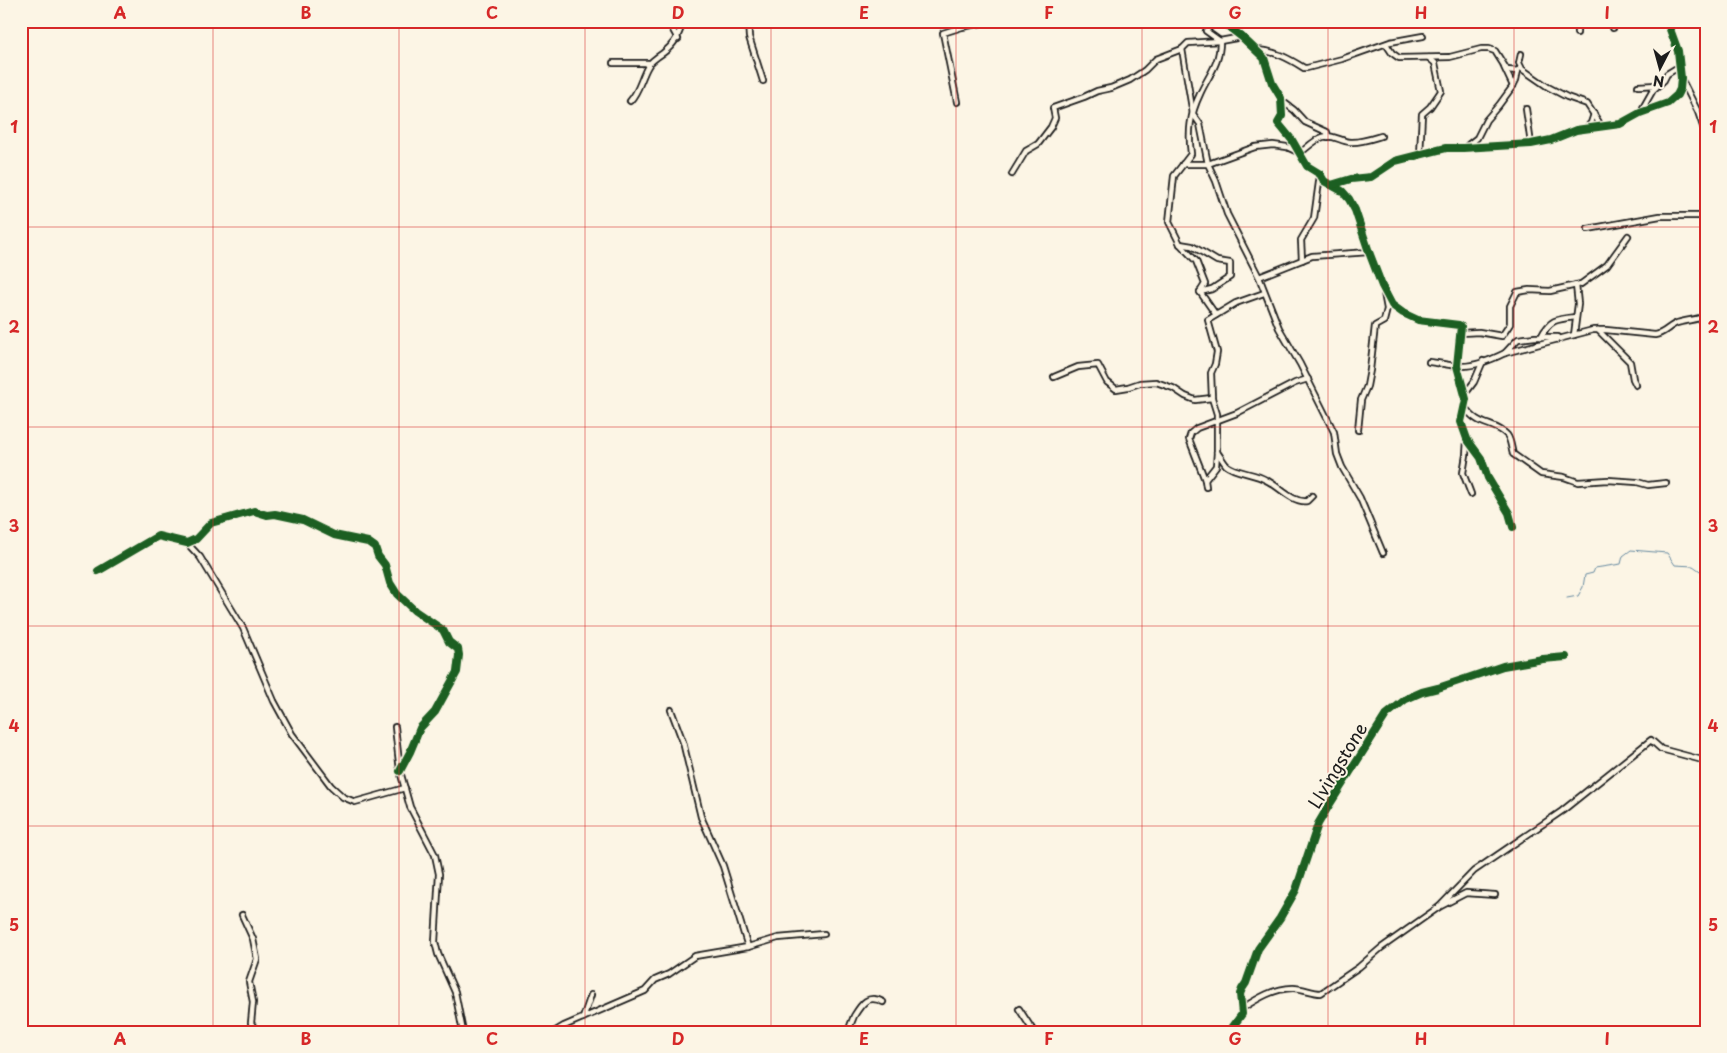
<svg xmlns="http://www.w3.org/2000/svg" width="1727" height="1053" viewBox="0 0 1727 1053" font-family="'Playpen Sans',sans-serif">
  <rect width="100%" height="100%" fill="#fcf5e5"/>
  <filter id="ink" filterUnits="userSpaceOnUse"><feTurbulence type="fractalNoise" baseFrequency=".02" numOctaves="2"/><feDisplacementMap in="SourceGraphic" scale="10" xChannelSelector="R" yChannelSelector="G"/><feConvolveMatrix kernelMatrix="1 2 1 2 8 2 1 2 1" color-interpolation-filters="sRGB"/></filter>
  <g filter="url(#ink)">
    <g fill="none" stroke-linecap="round" stroke-linejoin="round">
      <polyline stroke="#678aa1" stroke-width="1" points="1567,598 1578,596 1583,587 1585,575 1593,573 1595,568 1621,564 1623,556 1631,550 1667,553 1675,565 1693,566 1706,575"/>
      <g stroke="#1c1c1c" stroke-width="8">
        <g id="street">
          <polyline points="668,21 678,39"/>
          <polyline points="748,21 749,37 763,81"/>
          <path d="M 1215,21 L 1206,31 L 1220,41 C 1220,64 1209,74 1200,94 C 1190,115 1188,131 1191,154 L 1174,176 L 1169,222 L 1180,244 L 1196,261 L 1205,284 L 1200,292 L 1216,315"/>
          <polyline points="1226,21 1229,27 1242,37 1264,58 1272,83 1281,98 1282,116 1278,123 1292,140 1307,166 1320,174 1324,181 1342,191 1349,199 1355,210 1369,252 1382,286 1392,305 1403,313 1418,320 1459,325 1461,326 1457,366 1466,399 1461,422 1467,439 1481,458 1488,478 1509,513 1513,527"/>
          <polyline points="1577,21 1577,33"/>
          <polyline points="1611,21 1613,28"/>
          <polyline points="1242,37 1220,41 1188,43 1182,49 1193,114 1200,124 1208,164 1216,181 1227,214 1259,277 1279,328 1300,364 1334,432 1337,454 1342,467 1360,498 1383,553"/>
          <polyline points="1386,44 1392,53 1399,58 1450,57 1481,49 1489,49 1495,51 1507,70 1518,71"/>
          <path d="M 1257,50 C 1275,51 1288,58 1304,68 L 1307,68 L 1342,59 L 1390,42 L 1423,36"/>
          <polyline points="1521,54 1519,63 1522,69 1548,87 1567,97 1587,104 1602,127"/>
          <polyline points="613,63 649,63"/>
          <polyline points="1504,67 1513,86"/>
          <polyline points="1682,80 1698,112 1706,135"/>
          <polyline points="1638,86 1657,85"/>
          <path d="M 630,101 C 639,92 641,78 648,66 C 651,61 657,57 663,53 C 675,44 679,35 683,21"/>
          <polyline points="1282,101 1294,110 1305,122 1327,132 1328,137"/>
          <polyline points="957,102 943,33 962,27 991,21"/>
          <polyline points="1526,109 1531,144"/>
          <polyline points="1640,113 1653,90 1664,80 1667,74 1680,66"/>
          <polyline points="1585,129 1591,123 1594,114"/>
          <polyline points="1464,148 1477,138 1486,120 1499,105 1513,86 1516,80 1518,70"/>
          <polyline points="1420,155 1422,114 1430,107 1441,91 1435,63 1429,58"/>
          <path d="M 1183,164 L 1208,164 L 1255,147 L 1273,145 L 1287,147 L 1300,153 C 1307,148 1314,140 1323,137 C 1333,134 1340,141 1350,142 C 1360,143 1371,139 1381,136"/>
          <polyline points="1012,174 1026,151 1038,144 1051,127 1055,118 1053,108 1084,97 1097,91 1111,88 1130,80 1145,70 1156,59 1182,49"/>
          <polyline points="1331,185 1351,179 1371,177 1395,161 1446,148 1463,148 1531,144 1551,140 1576,130 1620,124 1640,113 1668,103 1677,95 1680,89 1681,78 1678,51 1667,21"/>
          <polyline points="1588,229 1660,216 1706,216"/>
          <polyline points="1180,244 1192,246 1217,261 1230,263 1230,277 1212,289 1200,292"/>
          <polyline points="1302,260 1301,240 1314,218 1320,175"/>
          <polyline points="1259,277 1312,256 1369,252"/>
          <polyline points="1598,330 1630,362 1633,379 1636,385"/>
          <polyline points="1461,333 1479,332 1502,336 1510,324 1510,306 1517,292 1529,290 1550,291 1581,284 1607,265 1628,236"/>
          <polyline points="1574,335 1578,304 1576,285"/>
          <path d="M 1541,337 C 1550,319 1557,319 1576,317"/>
          <polyline points="1505,353 1518,339 1535,337 1558,337"/>
          <path d="M 1429,362 C 1440,363 1452,366 1462,366 C 1476,366 1493,359 1505,353 L 1593,330 L 1606,330 L 1655,335 C 1664,334 1669,326 1677,323 C 1687,320 1696,320 1706,316"/>
          <polyline points="1054,377 1078,367 1098,365 1107,382 1116,389 1128,387 1140,383 1156,382 1173,388 1185,396 1195,400 1212,398"/>
          <polyline points="1465,394 1474,382 1483,361"/>
          <path d="M 1465,407 C 1477,427 1495,422 1507,435 C 1511,440 1511,448 1513,454 L 1541,474 L 1564,477 L 1578,482 L 1608,480 L 1637,482 L 1648,485 L 1666,483"/>
          <polyline points="1358,430 1361,400 1367,386 1370,370 1375,326 1384,321 1387,309 1384,293"/>
          <polyline points="1467,440 1466,455 1463,473 1471,494"/>
          <path d="M 1217,452 C 1220,456 1223,461 1226,465 C 1235,473 1255,473 1266,480 C 1279,486 1292,503 1307,501 L 1312,496"/>
          <polyline points="1205,480 1189,439 1191,433 1197,428 1237,413 1295,383 1308,379"/>
          <polyline points="1206,487 1205,480 1216,466 1217,452 1217,414 1212,398 1211,373 1215,364 1217,352 1208,320 1236,303 1264,293"/>
          <polyline points="187,543 200,557 243,628 274,701 292,734 331,786 343,797 355,802 405,788"/>
          <polyline points="98,571 158,536 187,543 196,539 211,523 254,511 267,515 275,514 303,520 334,535 368,542 375,547 378,556 385,565 390,583 397,594 415,611 443,630 449,642 458,649 459,655 457,672 435,712 420,728 410,752 400,771"/>
          <polyline points="671,710 683,742 701,817 723,866 748,947"/>
          <polyline points="395,727 400,771 410,807 435,855 439,874 435,942 438,954 455,992 463,1032"/>
          <polyline points="1439,907 1474,871 1562,811 1651,740 1661,749 1706,761"/>
          <polyline points="242,915 253,939 257,959 249,982 253,1002 251,1023 257,1032"/>
          <polyline points="1019,1009 1034,1032"/>
          <path d="M 1241,1009 C 1257,999 1274,988 1293,988 C 1303,988 1312,993 1321,993 L 1359,967 L 1381,948 L 1439,907 L 1466,893 L 1495,895"/>
          <polyline points="583,1018 591,995"/>
          <polyline points="554,1032 564,1026 645,991 655,980 669,974 695,956 748,947 778,938 824,934"/>
          <path d="M 849,1032 C 849,1026 852,1022 854,1016 C 862,1003 868,994 883,1002"/>
          <polyline points="1229,1032 1242,1014 1240,994 1242,989 1246,983 1258,949 1280,918 1296,890 1318,824 1328,807 1386,715 1406,699 1422,692 1438,688 1503,666 1543,659 1566,657"/>
        </g>
      </g>
      <use href="#street" stroke="#fcf5e5" stroke-width="4.5"/>
      <g stroke="#fcf5e5" stroke-width="11">
        <g id="cycleway">
          <polyline points="1226,21 1229,27 1242,37 1264,58 1272,83 1281,98 1282,116 1278,123 1292,140 1307,166 1320,174 1324,181 1342,191 1349,199 1355,210 1369,252 1382,286 1392,305 1403,313 1418,320 1459,325 1461,326 1457,366 1466,399 1461,422 1467,439 1481,458 1488,478 1509,513 1513,527"/>
          <polyline points="1331,185 1351,179 1371,177 1395,161 1446,148 1463,148 1531,144 1551,140 1576,130 1620,124 1640,113 1668,103 1677,95 1680,89 1681,78 1678,51 1667,21"/>
          <polyline points="98,571 158,536 187,543 196,539 211,523 254,511 267,515 275,514 303,520 334,535 368,542 375,547 378,556 385,565 390,583 397,594 415,611 443,630 449,642 458,649 459,655 457,672 435,712 420,728 410,752 400,771"/>
          <polyline points="1229,1032 1242,1014 1240,994 1242,989 1246,983 1258,949 1280,918 1296,890 1318,824 1328,807 1386,715 1406,699 1422,692 1438,688 1503,666 1543,659 1566,657"/>
        </g>
      </g>
      <use href="#cycleway" stroke="#1b5e20" stroke-width="8"/>
    </g>
  </g>
  <path fill="none" stroke="#d62828" stroke-width="1" stroke-opacity="0.55" d="M 213,21 L 213,1032M 399,21 L 399,1032M 585,21 L 585,1032M 771,21 L 771,1032M 956,21 L 956,1032M 1142,21 L 1142,1032M 1328,21 L 1328,1032M 1514,21 L 1514,1032M 21,227 L 1706,227M 21,427 L 1706,427M 21,626 L 1706,626M 21,826 L 1706,826"/>
  <g text-anchor="middle" dominant-baseline="central" stroke-width="4" stroke-linejoin="round" paint-order="stroke">
    <g font-size="18" fill="#1c1c1c" stroke="#fcf5e5">
      <text transform="translate(1337 765) rotate(-59)">LIvingstone</text>
    </g>
  </g>
  <rect width="1727" height="1053" fill="none" stroke="#fcf5e5" stroke-width="55"/>
  <g transform="translate(1660 68) rotate(186)" stroke="#fcf5e5" stroke-width="4" paint-order="stroke">
  <path d="M0-4L9 19L0 12L-9 19Z" fill="#1c1c1c"/>
  <text y="-8" font-size="14" font-weight="bold" text-anchor="middle" fill="#1c1c1c">N</text>
  </g>
  <rect x="28" y="28" width="1672" height="998" fill="none" stroke="#d62828" stroke-width="2"/>
  <g font-size="16" text-anchor="middle" font-weight="bold" fill="#d62828">
    <text x="120" y="19">A</text>
    <text x="306" y="19">B</text>
    <text x="492" y="19">C</text>
    <text x="678" y="19">D</text>
    <text x="864" y="19">E</text>
    <text x="1049" y="19">F</text>
    <text x="1235" y="19">G</text>
    <text x="1421" y="19">H</text>
    <text x="1607" y="19">I</text>
    <text x="14" y="133">1</text>
    <text x="1713" y="133">1</text>
    <text x="14" y="333">2</text>
    <text x="1713" y="333">2</text>
    <text x="14" y="532">3</text>
    <text x="1713" y="532">3</text>
    <text x="14" y="732">4</text>
    <text x="1713" y="732">4</text>
    <text x="14" y="931">5</text>
    <text x="1713" y="931">5</text>
    <text x="120" y="1045">A</text>
    <text x="306" y="1045">B</text>
    <text x="492" y="1045">C</text>
    <text x="678" y="1045">D</text>
    <text x="864" y="1045">E</text>
    <text x="1049" y="1045">F</text>
    <text x="1235" y="1045">G</text>
    <text x="1421" y="1045">H</text>
    <text x="1607" y="1045">I</text>
  </g>
</svg>
